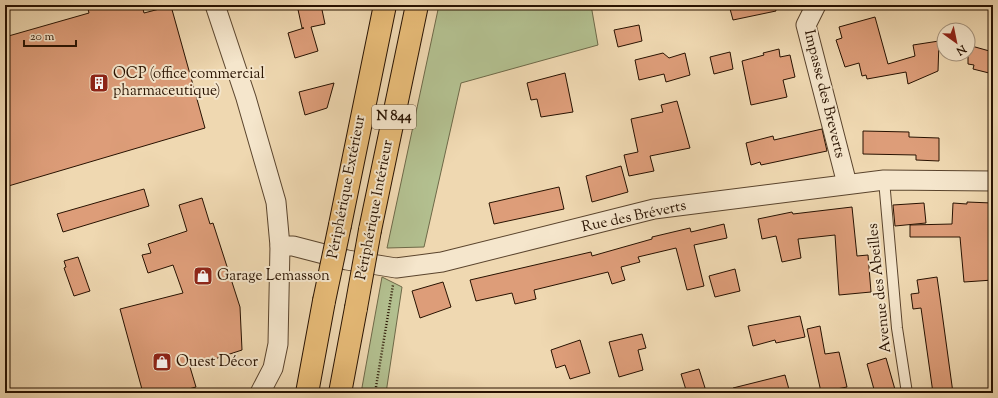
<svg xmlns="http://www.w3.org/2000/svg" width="998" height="398" viewBox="0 0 998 398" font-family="'Sorts Mill Goudy',serif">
  <rect width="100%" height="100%" fill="#efd8b1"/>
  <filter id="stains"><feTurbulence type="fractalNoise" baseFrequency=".005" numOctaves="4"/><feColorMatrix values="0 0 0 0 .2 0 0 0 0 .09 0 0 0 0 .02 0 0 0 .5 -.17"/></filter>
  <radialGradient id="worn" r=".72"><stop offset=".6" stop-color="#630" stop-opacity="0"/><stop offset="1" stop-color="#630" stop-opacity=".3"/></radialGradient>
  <g fill="#b3c090" stroke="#6e6948">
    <polygon points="439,5 591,5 598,45 461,83 424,247 387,248"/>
    <polygon points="382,277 402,287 386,393 361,393"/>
  </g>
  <g fill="#dd9d79" stroke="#281201">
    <polygon points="87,5 142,5 144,13 171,6 205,128 5,187 5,37 89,13"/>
    <polygon points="297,5 321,5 325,24 311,27 318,51 295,58 288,33 304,28 302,28"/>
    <polygon points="729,5 775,5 776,11 733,20"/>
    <polygon points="875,17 888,64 915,56 913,45 939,41 938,71 908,84 906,72 867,79 866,75 862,76 859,63 845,67 836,40 842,38 839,27"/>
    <polygon points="639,25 642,41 618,47 614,30"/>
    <polygon points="968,45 993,52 993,74 973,69 974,65 968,64"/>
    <polygon points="779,49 780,57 790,55 795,77 783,80 787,97 751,105 742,61 764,55 763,53"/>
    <polygon points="730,52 733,69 714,74 710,57"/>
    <polygon points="663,53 669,58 685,53 690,75 666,82 664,74 639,80 635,60"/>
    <polygon points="565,73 573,112 541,117 537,99 531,100 527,83"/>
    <polygon points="334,83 327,108 305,115 299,92"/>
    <polygon points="677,101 690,148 650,156 654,171 629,176 624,155 638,152 631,119 663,112 661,105"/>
    <polygon points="822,129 827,151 761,165 760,162 751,165 746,143 773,136 774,140"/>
    <polygon points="863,131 909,132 909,137 939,138 939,161 916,160 916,155 863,154"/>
    <polygon points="621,166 628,192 592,202 586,176"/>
    <polygon points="559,187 564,209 494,224 489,203"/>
    <polygon points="144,189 149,206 63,232 57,214"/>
    <polygon points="202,198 210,224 213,223 240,307 242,350 190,367 196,387 174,393 143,393 120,309 183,293 173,265 148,273 142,255 151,253 148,244 187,231 179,205"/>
    <polygon points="967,202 992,203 991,245 993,245 993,280 964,282 960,237 910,237 910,225 952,224 953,203 967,204"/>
    <polygon points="924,203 926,223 895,226 893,205"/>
    <polygon points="852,207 857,256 868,255 871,292 839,295 835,235 798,239 801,258 782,262 776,236 762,239 758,219 792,212 793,214"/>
    <polygon points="724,224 727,238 694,245 704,286 687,290 676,248 638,257 640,262 621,267 625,280 612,284 608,272 534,290 536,299 515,304 512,293 476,301 470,280 591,252 592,256 652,239 652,237 690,228 691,232"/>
    <polygon points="78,257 90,291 74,296 64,268 66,267 64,261"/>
    <polygon points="735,269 740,291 715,297 709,276"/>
    <polygon points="937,277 940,298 953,393 933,393 921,308 913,309 911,294 919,293 917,280"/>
    <polygon points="443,282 451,307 420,318 412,291"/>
    <polygon points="800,316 805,337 776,343 775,340 753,346 748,326"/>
    <polygon points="820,326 825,354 839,352 847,387 821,392 807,329"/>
    <polygon points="642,334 646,348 638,350 643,370 619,377 609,342"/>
    <polygon points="580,340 590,373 570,379 565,365 556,368 551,350"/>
    <polygon points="886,358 896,393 875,393 867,364"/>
    <polygon points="699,369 706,391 687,393 681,374"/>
    <polygon points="785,375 790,393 734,393 733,388"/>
  </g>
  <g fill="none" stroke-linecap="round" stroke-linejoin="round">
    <g stroke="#5a442d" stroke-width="12">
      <polyline id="lane" points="884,180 897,328 907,393"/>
    </g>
    <g stroke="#5a442d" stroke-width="21">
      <g id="street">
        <polyline points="215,5 246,98 276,202 280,246 278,344 273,368 260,393"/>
        <polyline points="816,5 806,25 847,184"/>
        <polyline points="280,246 293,246 347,260 396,268 442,262 654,209 884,180 993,181"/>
      </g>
    </g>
    <g stroke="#281201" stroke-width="24">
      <g id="highway">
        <polyline points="340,225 385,5"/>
        <polyline points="370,230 417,5"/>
        <polyline points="307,393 324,301"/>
        <polyline points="340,393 356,308"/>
      </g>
    </g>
    <polyline stroke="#281201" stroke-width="2.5" stroke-dasharray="1 2" stroke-linecap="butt" points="375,393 393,285"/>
    <use href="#lane" stroke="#f5e6cc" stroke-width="10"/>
    <use href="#street" stroke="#f5e6cc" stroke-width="19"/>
    <use href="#highway" stroke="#e8bc78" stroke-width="22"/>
    <g stroke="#281201" stroke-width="24" stroke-linecap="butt">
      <g id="highway-bridge">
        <polyline points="324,301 340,225"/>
        <polyline points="356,308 370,230"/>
      </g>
    </g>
    <use href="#highway-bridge" stroke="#e8bc78" stroke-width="22"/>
  </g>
  <defs>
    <g id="building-square" transform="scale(1)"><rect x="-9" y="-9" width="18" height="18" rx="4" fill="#8f2418" stroke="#f5e6cc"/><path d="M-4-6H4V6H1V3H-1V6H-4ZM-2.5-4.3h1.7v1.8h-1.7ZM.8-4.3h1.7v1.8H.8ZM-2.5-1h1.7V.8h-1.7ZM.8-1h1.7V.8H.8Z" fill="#fff"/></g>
    <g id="shop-square" transform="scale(1)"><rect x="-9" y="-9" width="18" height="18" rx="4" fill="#8f2418" stroke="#f5e6cc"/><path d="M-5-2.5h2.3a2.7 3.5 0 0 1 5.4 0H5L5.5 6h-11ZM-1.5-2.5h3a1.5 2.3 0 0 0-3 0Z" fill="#fff"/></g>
  </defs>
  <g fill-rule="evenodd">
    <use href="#building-square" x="99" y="83"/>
    <use href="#shop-square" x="203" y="276"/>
    <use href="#shop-square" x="162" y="362"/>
  </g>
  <g text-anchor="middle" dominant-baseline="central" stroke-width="4" stroke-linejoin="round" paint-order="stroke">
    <rect fill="#f5e6cc" stroke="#66523e" stroke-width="1" x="372" y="105" width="44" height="24" rx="3"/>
    <g font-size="14" font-weight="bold" fill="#281201">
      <text x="394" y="117">N 844</text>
    </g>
    <g font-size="15" fill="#281201" stroke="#f5e6cc" text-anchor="start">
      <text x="113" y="74">OCP (office commercial<tspan x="113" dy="17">pharmaceutique)</tspan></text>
      <text x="217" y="276">Garage Lemasson</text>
      <text x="176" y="362">Ouest Décor</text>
    </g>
    <g font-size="15" fill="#281201" stroke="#f5e6cc">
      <text transform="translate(824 94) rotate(76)">Impasse des Breverts</text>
      <text transform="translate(347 187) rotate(-79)">Périphérique Extérieur</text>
      <text transform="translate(375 210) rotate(-79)">Périphérique Intérieur</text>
      <text transform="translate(634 217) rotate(-12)">Rue des Bréverts</text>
      <text transform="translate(880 288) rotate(-96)">Avenue des Abeilles</text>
    </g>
  </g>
  <rect width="998" height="398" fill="none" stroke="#efd8b1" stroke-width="20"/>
  <rect x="6" y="6" width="986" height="386" fill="none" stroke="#281201" stroke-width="2"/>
  <rect x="10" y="10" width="978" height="378" fill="none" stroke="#281201"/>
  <g transform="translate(956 42) rotate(147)"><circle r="19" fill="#f5e6cc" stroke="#a3917b"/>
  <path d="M0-3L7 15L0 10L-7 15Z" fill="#8f2418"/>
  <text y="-6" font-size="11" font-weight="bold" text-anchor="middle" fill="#281201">N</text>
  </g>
  <path d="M24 40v6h52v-6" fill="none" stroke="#281201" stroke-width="2"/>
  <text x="30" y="40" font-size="12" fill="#281201" stroke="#f5e6cc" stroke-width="3" paint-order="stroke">20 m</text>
  <rect width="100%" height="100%" filter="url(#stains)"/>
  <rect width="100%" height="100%" fill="url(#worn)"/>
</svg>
